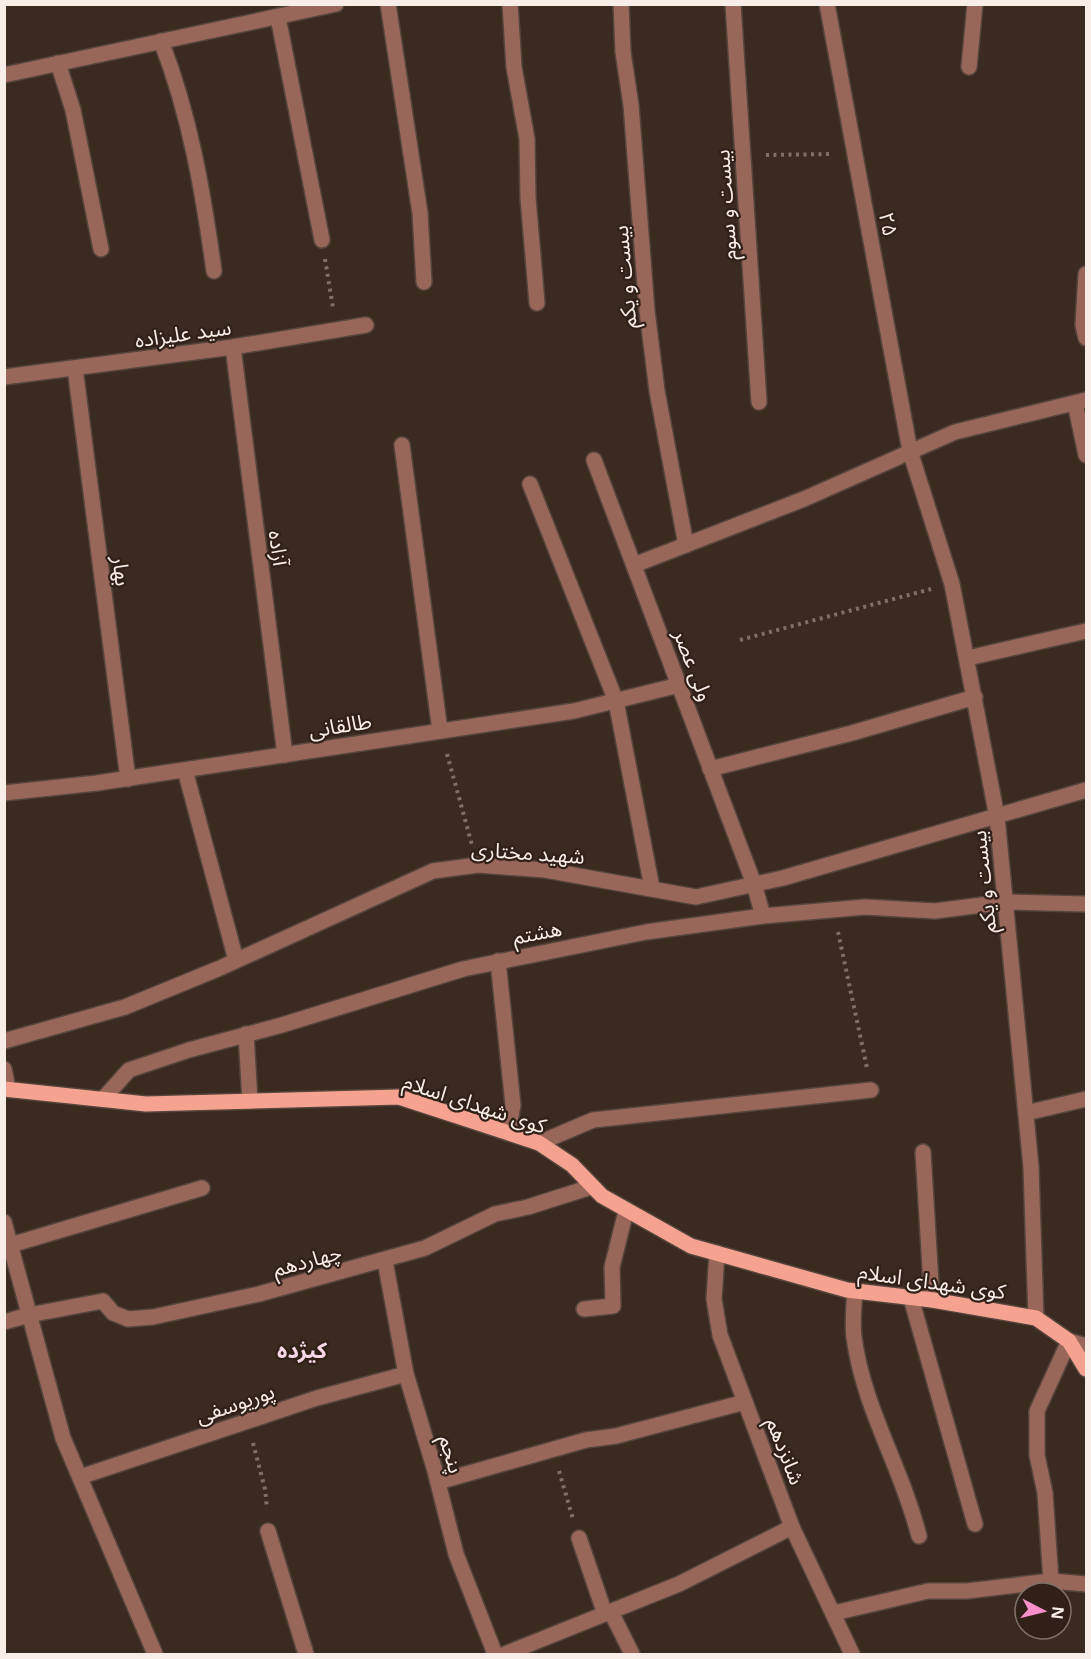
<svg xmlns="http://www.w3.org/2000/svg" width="1091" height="1659" viewBox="0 0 1091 1659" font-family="'Noto Sans','Noto Sans Arabic',sans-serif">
  <rect width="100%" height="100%" fill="#3a2a20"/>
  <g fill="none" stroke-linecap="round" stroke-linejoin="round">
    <g stroke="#55453c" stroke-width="18">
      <g id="minor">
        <polyline points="388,4 420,213 424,282"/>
        <polyline points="510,4 514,67 527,139 528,198 537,303"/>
        <polyline points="621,4 623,52 631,105 647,311 657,391 686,545"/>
        <polyline points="733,4 759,402"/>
        <polyline points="827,4 910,451 952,584 997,817 1031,1167 1036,1318"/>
        <polyline points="278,17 322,240"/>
        <path d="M 161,41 C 190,115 203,192 214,271"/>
        <polyline points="58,63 73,110 101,249"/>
        <polyline points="969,67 975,4"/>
        <polyline points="4,75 336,4"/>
        <polyline points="1086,274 1083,325 1086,338"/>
        <polyline points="233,347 285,755"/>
        <polyline points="75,368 128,779"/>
        <polyline points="4,377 233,347 366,325"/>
        <polyline points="1075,403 1086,455"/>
        <polyline points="402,445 440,731"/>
        <polyline points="594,460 754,884 763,916"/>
        <polyline points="530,484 616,701 652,888"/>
        <polyline points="634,565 804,499 955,432 1086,400"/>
        <polyline points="968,658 1086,631"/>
        <polyline points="710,769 852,733 975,697"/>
        <polyline points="185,770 236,960"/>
        <polyline points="4,793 97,783 574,711 679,685"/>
        <polyline points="498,961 513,1105 508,1133"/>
        <polyline points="246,1034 250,1101"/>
        <polyline points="4,1041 125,1007 220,968 433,871 478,865 545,870 696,897 783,878 1086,790"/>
        <polyline points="4,1069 8,1088"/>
        <polyline points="103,1099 129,1070 189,1050 282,1025 463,969 646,932 763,916 865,907 935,911 1006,902 1086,904"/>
        <polyline points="1026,1113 1086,1099"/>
        <polyline points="539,1143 593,1120 871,1090"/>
        <polyline points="923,1152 932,1300"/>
        <polyline points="4,1222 63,1438 155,1654"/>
        <polyline points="4,1247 202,1188"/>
        <polyline points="717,1253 714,1299 720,1335 792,1527 852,1654"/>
        <polyline points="385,1261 406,1374 435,1471 456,1554 495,1654"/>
        <path d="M 855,1291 C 854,1306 852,1323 854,1337 C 863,1407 902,1468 919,1536"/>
        <polyline points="911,1298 975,1524"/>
        <polyline points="584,1309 613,1306 612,1267 626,1211"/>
        <polyline points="4,1322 29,1315 103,1301 113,1313 128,1319 153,1317 259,1294 425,1248 495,1214 528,1207 591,1187"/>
        <polyline points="80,1477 317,1398 406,1374"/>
        <polyline points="438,1482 586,1440 616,1436 745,1402"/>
        <polyline points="268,1531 306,1654"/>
        <polyline points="579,1538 605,1614"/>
        <polyline points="1051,1581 1045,1493 1037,1455 1037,1411 1069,1341 1086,1346"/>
        <polyline points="611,1612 632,1654"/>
        <polyline points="834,1613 928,1591 967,1591 1051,1581 1086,1584"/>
        <polyline points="505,1654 679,1584 792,1527"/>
      </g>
    </g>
    <g stroke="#55453c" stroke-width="18">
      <polyline id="major" points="4,1089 146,1104 399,1097 539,1143 572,1165 602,1196 691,1246 847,1290 932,1300 1036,1318 1069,1341 1086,1369"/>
    </g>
    <g stroke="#7f7068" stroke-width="4" stroke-dasharray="3 4.5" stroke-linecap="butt">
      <polyline points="766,155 833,154"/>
      <polyline points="325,259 333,308"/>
      <polyline points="740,640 931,589"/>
      <polyline points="447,754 472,845"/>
      <polyline points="838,932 867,1068"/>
      <polyline points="253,1443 265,1489 267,1509"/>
      <polyline points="559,1471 573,1519"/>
    </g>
    <use href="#minor" stroke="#99665a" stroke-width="15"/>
    <use href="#major" stroke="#f6a290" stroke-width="15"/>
  </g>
  <g text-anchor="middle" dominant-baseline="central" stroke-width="4.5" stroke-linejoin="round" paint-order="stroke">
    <g font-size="21" fill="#f9eee7" stroke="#302017">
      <text transform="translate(725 205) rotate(-94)">بیست و سوم</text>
      <text transform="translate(889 224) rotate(79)">۲۵</text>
      <text transform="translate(624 277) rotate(-95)">بیست و یکم</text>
      <text transform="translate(183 333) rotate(-8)">سید علیزاده</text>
      <text transform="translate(279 548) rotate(82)">آزاده</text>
      <text transform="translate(122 571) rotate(83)">بهار</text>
      <text transform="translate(694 665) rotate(69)">ولی عصر</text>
      <text transform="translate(340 725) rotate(-9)">طالقانی</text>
      <text transform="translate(528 852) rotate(4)">شهید مختاری</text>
      <text transform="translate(983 882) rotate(-96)">بیست و یکم</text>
      <text transform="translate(537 932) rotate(-11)">هشتم</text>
      <text transform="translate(475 1103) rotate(18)">کوی شهدای اسلام</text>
      <text transform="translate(307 1260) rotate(-15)">چهاردهم</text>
      <text transform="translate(932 1281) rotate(8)">کوی شهدای اسلام</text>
      <text transform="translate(235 1403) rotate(-19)">پوریوسفی</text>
      <text transform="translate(786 1451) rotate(69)">شانزدهم</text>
      <text transform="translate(452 1454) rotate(74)">پنجم</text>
    </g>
    <g font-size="22" font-weight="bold" fill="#f7d7e7" stroke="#302017">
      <text x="302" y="1349">کیژده</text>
    </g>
  </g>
  <rect width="1091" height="1659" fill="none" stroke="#f9eee7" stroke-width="12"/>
  <g transform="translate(1043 1611) rotate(97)"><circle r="28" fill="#302017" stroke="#80726a" stroke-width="1.5"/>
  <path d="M0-4.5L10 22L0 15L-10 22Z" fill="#f98fc9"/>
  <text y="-9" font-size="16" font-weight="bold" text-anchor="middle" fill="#f9eee7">N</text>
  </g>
</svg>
